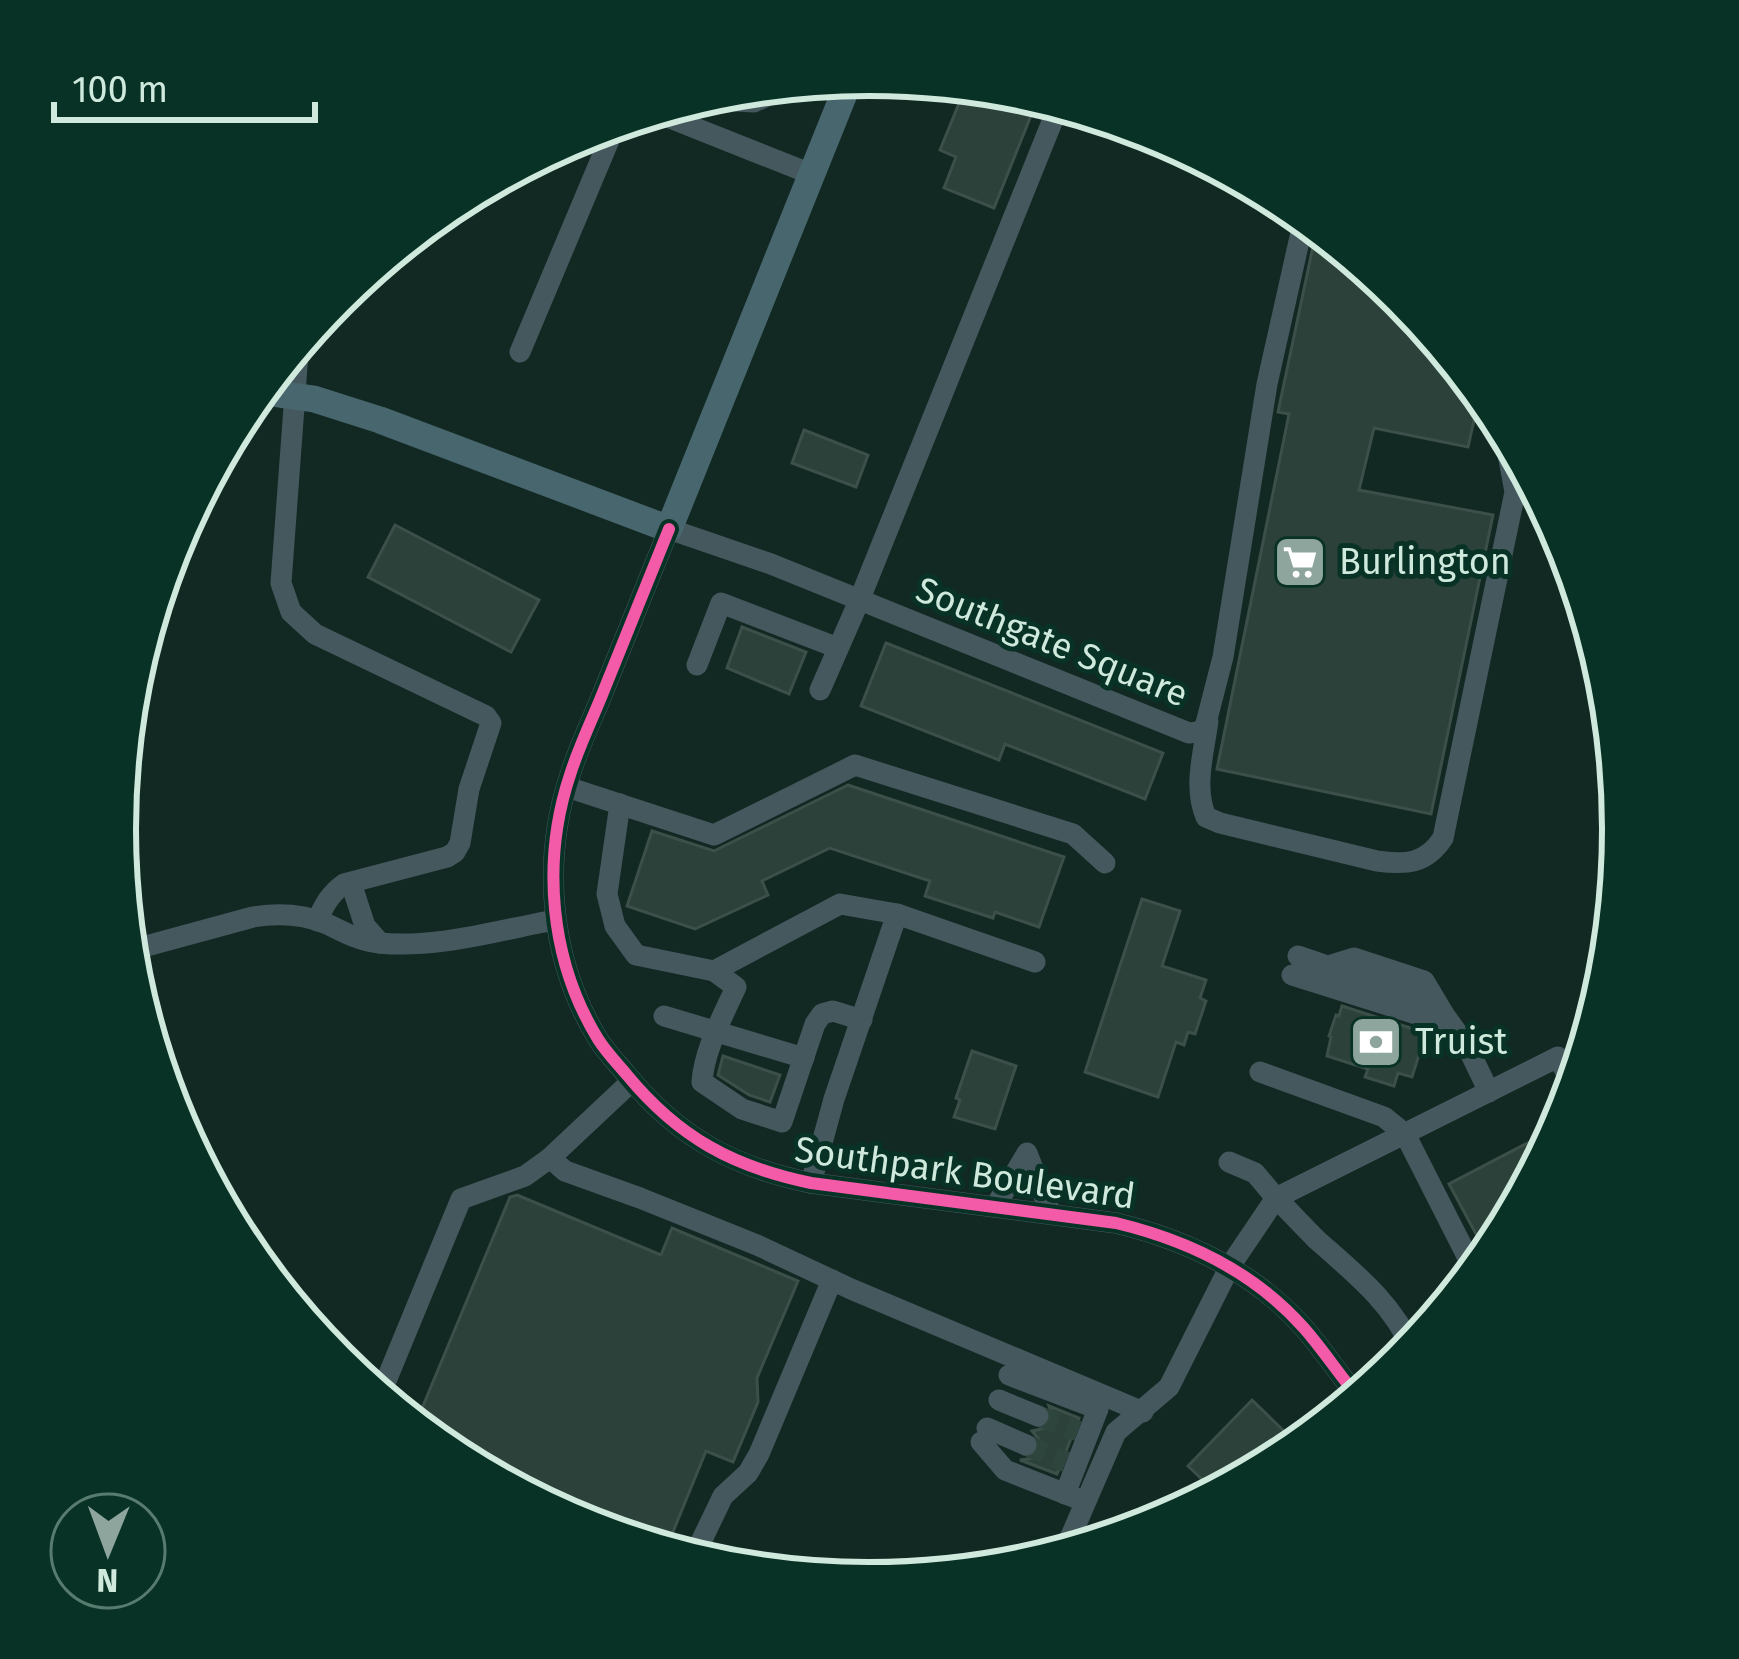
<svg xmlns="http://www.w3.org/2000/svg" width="1739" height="1659" viewBox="0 0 1739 1659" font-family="'Fira Sans',sans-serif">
  <rect width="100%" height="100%" fill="#122822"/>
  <g fill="#2b413a" stroke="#3c4f49" stroke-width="3">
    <polygon points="962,96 981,104 984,98 1034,108 994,208 944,188 956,157 940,150"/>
    <polygon points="1315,237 1403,296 1477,407 1468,447 1374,428 1359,490 1493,515 1431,814 1217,769 1289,414 1278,412"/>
    <polygon points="804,430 868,455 856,487 792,463"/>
    <polygon points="395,525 539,600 511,652 368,577"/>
    <polygon points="742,627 806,652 789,694 727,668"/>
    <polygon points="886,643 1163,753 1145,799 1005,744 999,760 861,706"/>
    <polygon points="848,785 1064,857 1039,927 995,912 993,918 925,896 930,881 830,848 762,881 768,895 695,929 627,906 652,831 714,851"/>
    <polygon points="1142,899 1180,911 1162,966 1206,980 1200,998 1206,1001 1195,1034 1188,1032 1184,1045 1176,1042 1158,1097 1085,1072"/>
    <polygon points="1342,1006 1426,1033 1412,1077 1398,1073 1394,1086 1365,1077 1368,1069 1327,1056 1331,1037 1329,1036 1336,1015 1339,1016"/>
    <polygon points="972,1051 1016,1066 995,1129 954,1117 960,1100 956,1098"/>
    <polygon points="723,1056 780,1075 770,1102 749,1095 718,1075"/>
    <polygon points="1562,1125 1518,1192 1482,1245 1449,1184"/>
    <polygon points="517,1195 661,1255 672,1228 798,1281 757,1378 758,1402 733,1462 706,1451 668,1544 580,1526 418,1418 510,1197"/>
    <polygon points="1252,1400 1286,1433 1264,1456 1213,1490 1188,1466"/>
    <polygon points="1049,1406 1079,1418 1057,1474 1020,1460 1034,1458 1039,1452 1041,1442 1032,1431 1046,1428 1051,1423 1053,1415"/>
  </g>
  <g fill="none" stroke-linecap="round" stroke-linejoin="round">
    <g stroke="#2e453e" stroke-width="21" stroke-dasharray="21 10" stroke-linecap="butt">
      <polyline points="1038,1416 1078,1431"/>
      <polyline points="1026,1445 1066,1462"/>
    </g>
    <g stroke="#44585e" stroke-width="21">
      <polyline points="736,101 754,102 770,95"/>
      <polyline points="665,116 811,174"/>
      <path d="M 1302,228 L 1267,384 L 1223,657 L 1205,727 L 1198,732 L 1189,733 L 771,564 L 669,529 C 647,583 626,636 604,690 C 593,718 579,746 570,775 C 541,862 550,961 598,1039 C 606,1052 617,1063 627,1075 C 678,1137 733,1167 811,1183 L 1116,1223 C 1187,1240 1254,1272 1303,1327 C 1320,1346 1334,1367 1350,1387 L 1359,1393"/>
      <polyline points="520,352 615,126"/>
      <path d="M 298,353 L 281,583 L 291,612 L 315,634 L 486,716 L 491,723 L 469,789 L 460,843 L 455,852 L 447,857 L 344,884 C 330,894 324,905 317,921"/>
      <polyline points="697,665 721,603 838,648"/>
      <polyline points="820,690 859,601 1056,112"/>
      <path d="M 1208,721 C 1204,752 1193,787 1206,817 L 1220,823 L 1377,861 C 1406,865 1426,864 1443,838 L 1515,492 L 1508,454"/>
      <polyline points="567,787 714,835 855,765 1073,834 1105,863"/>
      <polyline points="620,804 607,894 615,926 636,955 714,971 840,904 897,914 1035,962"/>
      <polyline points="351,883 365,926 380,943"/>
      <path d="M 139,948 L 253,917 C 278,913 303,914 327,924 C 344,932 359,941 379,943 C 437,949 499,930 555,920"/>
      <polyline points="1298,956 1423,999 1440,1012"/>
      <polyline points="1328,966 1354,958 1424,981 1445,1016 1467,1046 1489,1092"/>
      <path d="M 714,971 L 736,987 C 723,1016 704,1050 702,1082 L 742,1109 L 782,1122 L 815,1024 L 822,1014 L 833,1011 L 862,1020"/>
      <polyline points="1292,975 1451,1025"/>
      <polyline points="664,1016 804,1058"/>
      <polyline points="1260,1072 1384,1117 1405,1134 1470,1262"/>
      <polyline points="550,1158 565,1171 640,1198 757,1245 851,1289 1143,1412"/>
      <polyline points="811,1183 834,1099 897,914"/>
      <polyline points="995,1207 1027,1153 1051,1214"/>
      <path d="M 1412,1349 C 1393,1303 1353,1272 1317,1240 C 1303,1226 1290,1212 1276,1198 L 1558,1057 L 1573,1086"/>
      <polyline points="1009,1375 1098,1409 1065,1494"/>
      <polyline points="381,1393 461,1199 525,1176 550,1158 632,1081"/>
      <polyline points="999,1400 1038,1416"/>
      <polyline points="987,1428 1026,1445"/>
      <polyline points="981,1442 1005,1470 1076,1498"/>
      <polyline points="1067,1545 1116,1432 1169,1387 1230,1266 1276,1198 1255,1173 1229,1162"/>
      <polyline points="697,1550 723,1496 748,1473 759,1454 832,1280"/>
    </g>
    <polyline stroke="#48666e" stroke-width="27" points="271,393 314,399 380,420 669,529 850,79"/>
    <g stroke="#083225" stroke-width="20">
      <path id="cycleway" d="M 669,529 C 647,583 626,636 604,690 C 593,718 579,746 570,775 C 541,862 550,961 598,1039 C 606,1052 617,1063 627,1075 C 678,1137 733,1167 811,1183 L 1116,1223 C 1187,1240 1254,1272 1303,1327 C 1320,1346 1334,1367 1350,1387 L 1359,1393"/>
    </g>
    <use href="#cycleway" stroke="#f35aa7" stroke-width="12"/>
  </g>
  <defs>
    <g id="supermarket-square" transform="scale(2.7)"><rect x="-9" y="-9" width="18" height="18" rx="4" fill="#8da59c" stroke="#083225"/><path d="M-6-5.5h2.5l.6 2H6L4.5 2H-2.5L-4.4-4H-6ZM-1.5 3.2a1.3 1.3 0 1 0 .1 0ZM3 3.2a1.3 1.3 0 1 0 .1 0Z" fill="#fff"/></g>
    <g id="bank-square" transform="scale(2.7)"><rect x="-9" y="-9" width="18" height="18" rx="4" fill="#8da59c" stroke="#083225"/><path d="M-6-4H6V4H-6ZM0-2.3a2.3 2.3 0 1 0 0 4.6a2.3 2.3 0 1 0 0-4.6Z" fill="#fff"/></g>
  </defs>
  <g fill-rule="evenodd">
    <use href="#supermarket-square" x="1300" y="562"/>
    <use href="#bank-square" x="1376" y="1042"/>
  </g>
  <g text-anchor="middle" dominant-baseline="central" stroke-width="10" stroke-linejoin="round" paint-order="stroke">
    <g font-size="36" fill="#cfe9dd" stroke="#083225" text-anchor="start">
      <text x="1339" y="562">Burlington</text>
      <text x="1415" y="1042">Truist</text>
    </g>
    <g font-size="36" fill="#cfe9dd" stroke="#083225">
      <text transform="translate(1052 642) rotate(22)">Southgate Square</text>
      <text transform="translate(965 1173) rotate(8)">Southpark Boulevard</text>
    </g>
  </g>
  <path d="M0 0H1739V1659H0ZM136 829a733 733 0 1 1 1466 0a733 733 0 1 1-1466 0Z" fill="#083225" fill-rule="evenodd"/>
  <path fill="none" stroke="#cfe9dd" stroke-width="6" d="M136 829a733 733 0 1 1 1466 0a733 733 0 1 1-1466 0Z"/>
  <g transform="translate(108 1551) rotate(181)"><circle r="57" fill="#083225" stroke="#587b6f" stroke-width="3"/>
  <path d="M0-9L21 45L0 30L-21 45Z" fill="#8da59c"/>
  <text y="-18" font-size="33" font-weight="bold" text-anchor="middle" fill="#cfe9dd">N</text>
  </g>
  <path d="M54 102v18h261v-18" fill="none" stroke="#cfe9dd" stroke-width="6"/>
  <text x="72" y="102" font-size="36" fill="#cfe9dd" stroke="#083225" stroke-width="9" paint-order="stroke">100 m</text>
</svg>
